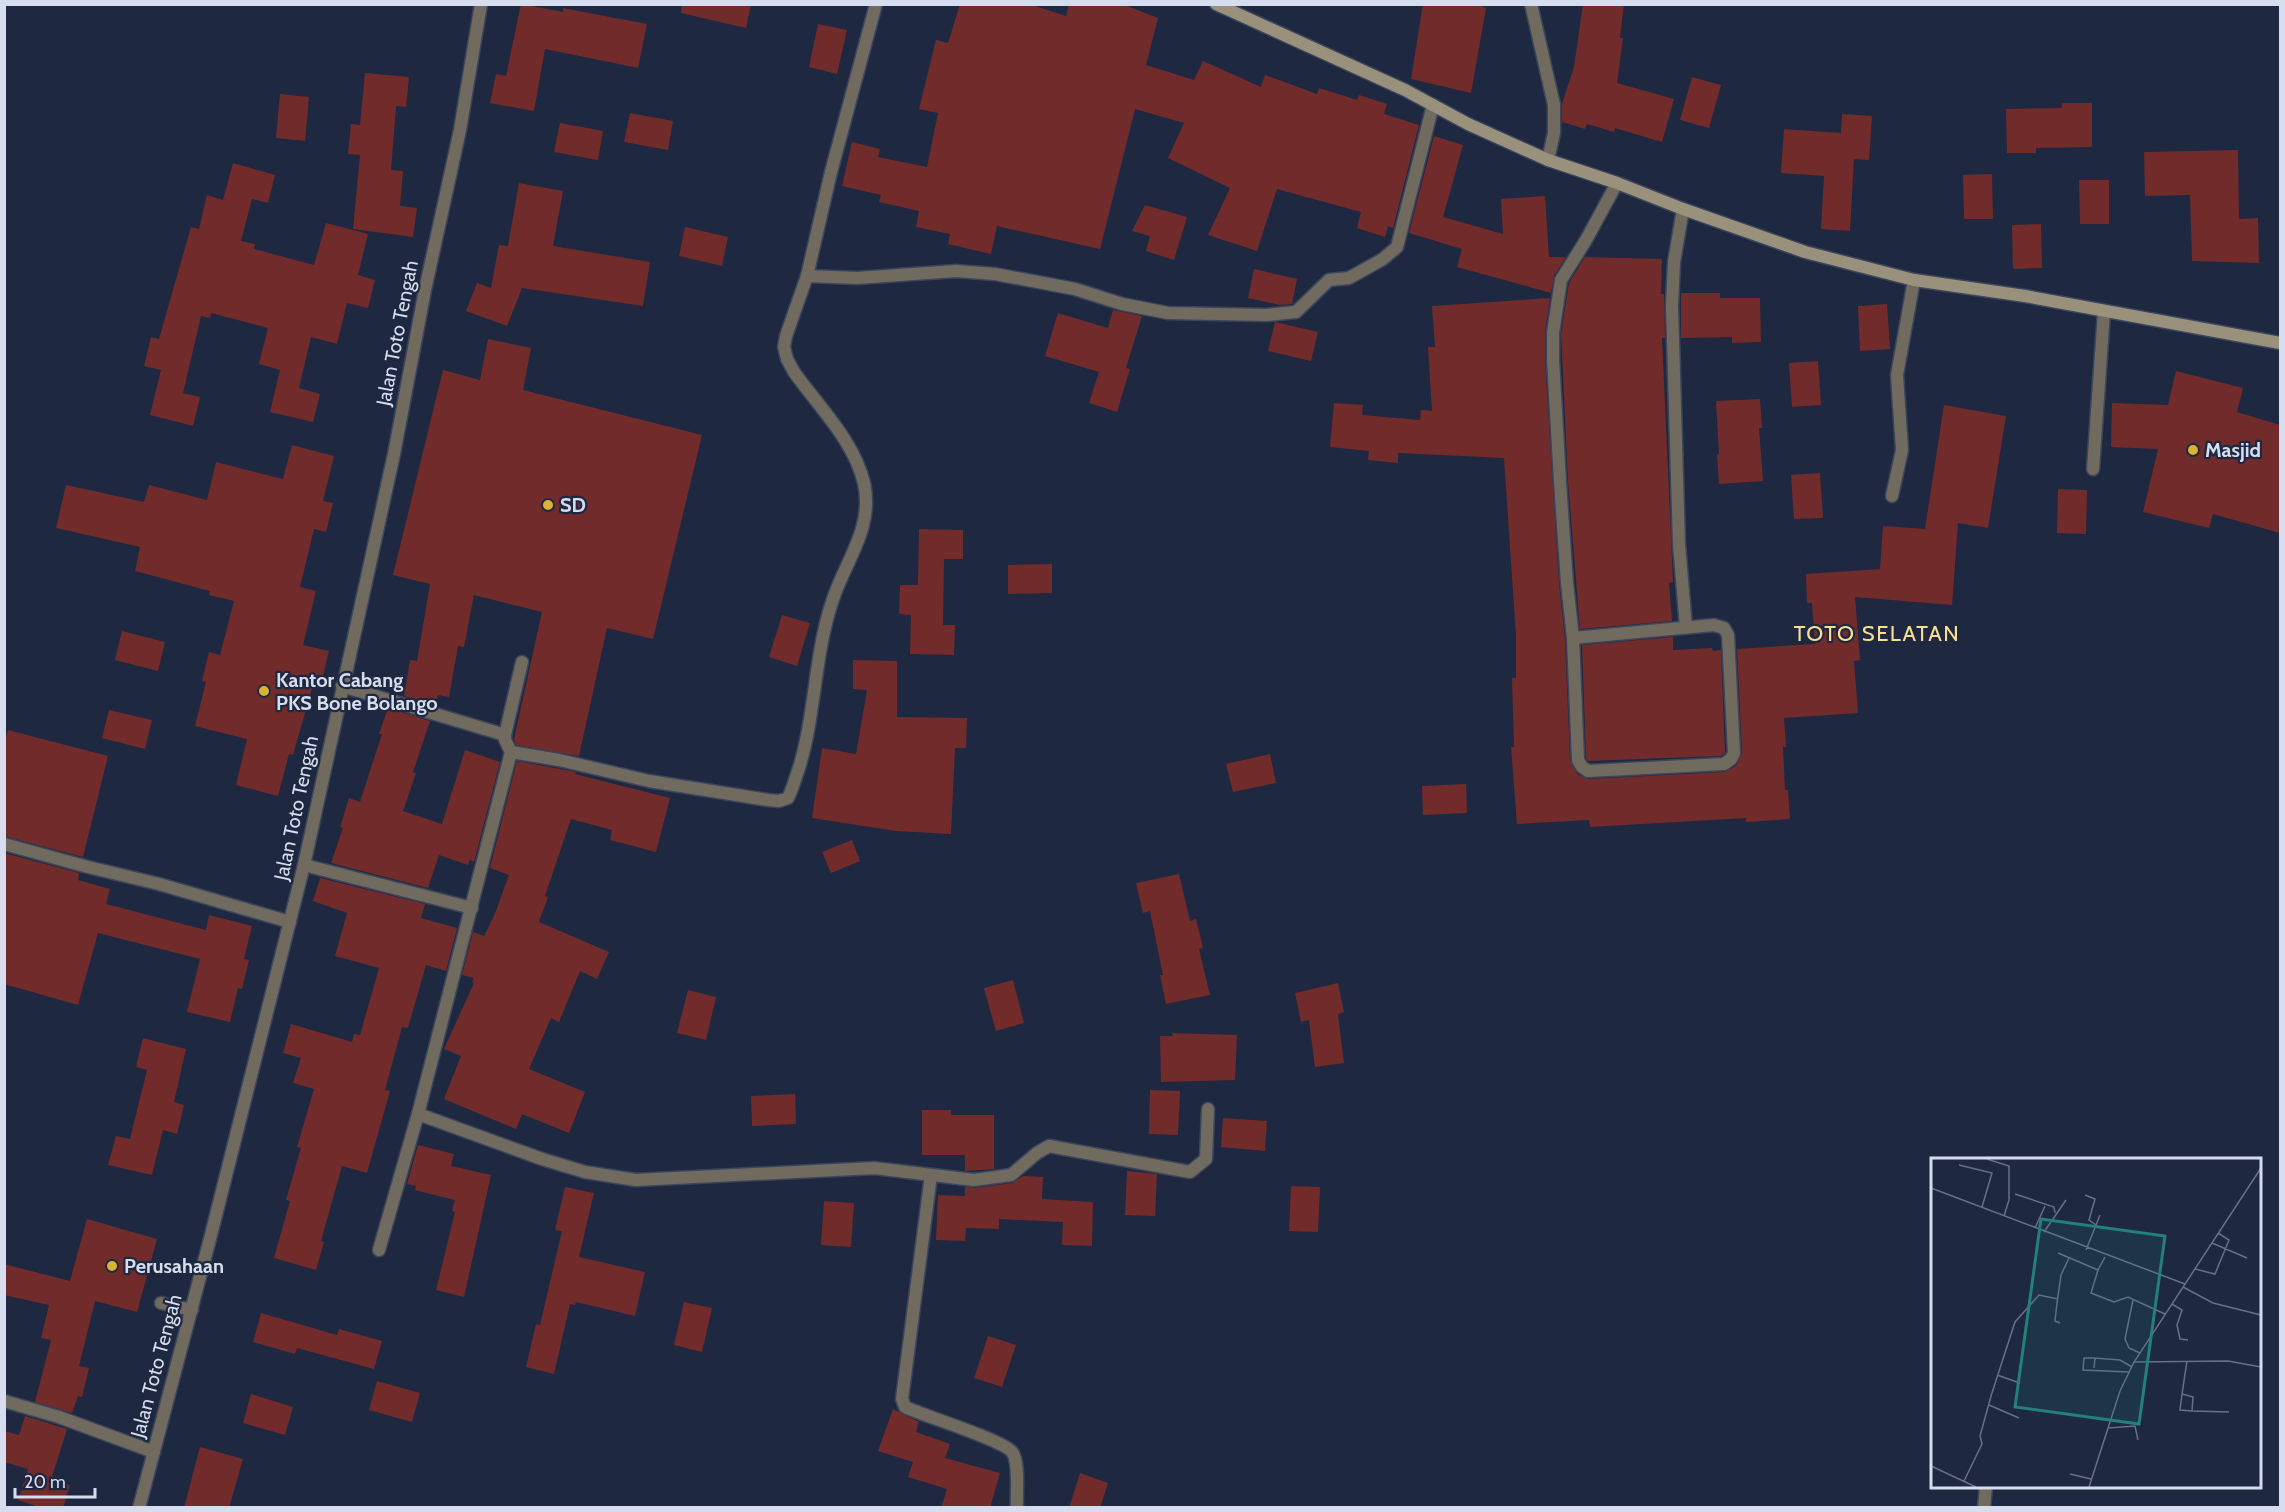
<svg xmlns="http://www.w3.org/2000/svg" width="2285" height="1512" viewBox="0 0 2285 1512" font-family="Cabin,sans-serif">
  <rect width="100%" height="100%" fill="#1e2840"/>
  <g fill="#722b2b">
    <polygon points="521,4 563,12 563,8 647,24 638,68 545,49 534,111 490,103 496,74 506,76"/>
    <polygon points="682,4 751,4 746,28 681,13"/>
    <polygon points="960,4 1029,4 1066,16 1069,4 1122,4 1158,18 1146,65 1194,80 1203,61 1261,87 1265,75 1317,94 1319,88 1357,100 1359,95 1387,104 1384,114 1419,125 1393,228 1388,226 1385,237 1357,228 1361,212 1277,189 1257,251 1208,235 1230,188 1168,158 1184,123 1135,109 1100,249 997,226 991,254 948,244 950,234 916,227 919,211 879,202 881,195 842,186 852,142 880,149 878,157 927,167 938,113 919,109 936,40 948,43"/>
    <polygon points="1423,4 1475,4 1486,8 1471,93 1411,79"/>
    <polygon points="1583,4 1624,4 1620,38 1623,38 1617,83 1674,99 1662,142 1615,128 1614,132 1587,124 1585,129 1562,122 1562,104 1574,67"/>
    <polygon points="818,24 847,30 837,74 809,67"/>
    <polygon points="365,73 409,77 406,107 396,106 391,170 403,171 400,206 417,208 413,237 353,229 360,155 348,154 351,124 360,125"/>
    <polygon points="1692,77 1721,85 1709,128 1680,120"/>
    <polygon points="280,94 309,97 305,141 276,138"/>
    <polygon points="2062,103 2092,103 2092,147 2036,148 2036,153 2007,153 2006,109 2062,108"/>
    <polygon points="630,113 673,121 668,150 624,142"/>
    <polygon points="1842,114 1872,116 1869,160 1854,159 1850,231 1821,229 1824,176 1781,173 1784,129 1841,133"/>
    <polygon points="560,123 603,131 598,160 554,152"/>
    <polygon points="1434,136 1463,145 1443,217 1503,234 1501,199 1545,196 1549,257 1566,257 1554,276 1551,293 1457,267 1462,249 1409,233"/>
    <polygon points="2238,150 2239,219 2258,218 2259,263 2192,261 2190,195 2145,196 2144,152"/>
    <polygon points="233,163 275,175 268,203 252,199 241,241 255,244 254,249 314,265 326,223 368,234 358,275 375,280 368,308 347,303 337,344 311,337 299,388 320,394 313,422 270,412 280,370 259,364 268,328 211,313 210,318 201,316 183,393 200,397 193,426 150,415 161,370 144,366 151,337 159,339 191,227 199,229 207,195 223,200"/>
    <polygon points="1992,174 1993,219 1964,219 1963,175"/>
    <polygon points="2079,180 2109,180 2109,224 2080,224"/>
    <polygon points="519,183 563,191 553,246 650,262 643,306 522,288 507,326 466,311 477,283 491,288 499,245 508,246"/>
    <polygon points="1145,205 1187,217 1174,260 1146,251 1150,236 1132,231"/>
    <polygon points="2041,224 2042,268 2013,269 2012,225"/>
    <polygon points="685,227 728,237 722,266 679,256"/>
    <polygon points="1585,257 1662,259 1661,294 1664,294 1665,338 1662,338 1673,582 1669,583 1672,621 1580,629 1568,481 1561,334 1569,283"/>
    <polygon points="1254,269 1297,279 1292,304 1280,305 1248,298"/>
    <polygon points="1681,293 1720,293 1720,298 1760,298 1761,342 1732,343 1732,337 1681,338"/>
    <polygon points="1550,298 1545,332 1545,360 1559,584 1565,639 1570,760 1577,774 1588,779 1724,772 1736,766 1742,753 1737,649 1815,644 1812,603 1807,603 1806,574 1880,569 1883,526 1925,529 1944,405 2006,416 1988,528 1958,523 1952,605 1855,597 1860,660 1854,661 1858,713 1784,718 1786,747 1783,747 1785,790 1788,790 1790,819 1746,822 1746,818 1590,827 1589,820 1517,824 1511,747 1514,747 1512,678 1516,678 1516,636 1504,458 1398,453 1398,463 1368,460 1369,451 1330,447 1334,403 1363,405 1362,415 1420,420 1421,410 1432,411 1428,347 1435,347 1432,306"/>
    <polygon points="1887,304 1890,349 1860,351 1858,306"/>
    <polygon points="1113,310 1142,316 1126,368 1130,369 1117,412 1089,403 1099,372 1045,356 1058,313 1108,328"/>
    <polygon points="1275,322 1318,332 1311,361 1268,351"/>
    <polygon points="488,339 531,348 523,390 702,435 653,639 607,628 579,756 516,745 514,739 542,612 474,595 464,647 458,646 449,697 438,695 435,705 404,696 410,660 417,661 430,584 393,575 443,370 480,380"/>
    <polygon points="1818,361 1821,405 1792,407 1789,363"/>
    <polygon points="2176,371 2243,388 2237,412 2280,425 2280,533 2213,514 2209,528 2143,512 2158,449 2111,447 2112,403 2168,405"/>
    <polygon points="1760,399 1762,428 1759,428 1763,481 1719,484 1717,454 1719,454 1716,401"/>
    <polygon points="292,445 334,456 323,501 333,503 326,532 314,529 300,587 316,591 303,645 329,651 322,680 315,678 293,755 289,754 278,796 236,785 247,739 195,726 206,682 202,681 209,652 220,655 234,601 209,595 210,591 135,571 140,547 56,528 66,485 144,502 149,485 207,500 216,462 283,479"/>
    <polygon points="1820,473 1823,518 1794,519 1791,475"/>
    <polygon points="2058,489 2087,490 2086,534 2057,533"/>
    <polygon points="919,529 963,530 963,559 944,559 943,625 955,625 954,655 910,654 911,615 899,614 900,585 918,585"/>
    <polygon points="1052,564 1052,593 1008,594 1008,565"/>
    <polygon points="782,615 810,623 797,666 769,657"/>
    <polygon points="122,631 165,642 158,671 115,660"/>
    <polygon points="1673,637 1673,650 1712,648 1713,651 1721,650 1725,753 1721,756 1588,761 1586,758 1582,645"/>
    <polygon points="853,660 897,661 897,717 967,718 966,748 955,748 951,834 896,831 812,818 822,748 856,754 867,690 853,689"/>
    <polygon points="388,708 430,721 413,772 416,773 403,811 442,824 465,750 500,762 474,862 470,860 468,865 439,855 428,888 331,863 343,828 340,827 349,798 360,802 382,734 379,734"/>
    <polygon points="109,710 152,720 145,749 102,738"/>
    <polygon points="8,730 108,756 83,857 4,836 4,744"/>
    <polygon points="1270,754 1276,783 1233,792 1226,764"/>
    <polygon points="517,761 576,772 575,774 670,798 656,852 610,840 612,830 571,819 545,896 548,897 539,922 609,952 597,979 580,971 559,1022 551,1018 529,1069 585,1092 569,1133 522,1114 516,1129 444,1099 461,1056 444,1049 474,983 472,982 474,978 462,975 473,932 484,936 494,916 509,875 490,868"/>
    <polygon points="1466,784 1467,813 1423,815 1422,786"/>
    <polygon points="852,840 860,861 831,873 822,852"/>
    <polygon points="4,853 79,873 78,880 110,889 106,904 206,930 209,915 252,926 244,959 249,960 242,989 238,988 230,1022 187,1012 200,959 98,933 78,1005 4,984"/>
    <polygon points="1179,874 1190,921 1196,919 1203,948 1199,949 1210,995 1166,1004 1160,975 1163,975 1150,911 1143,913 1136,883"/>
    <polygon points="320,878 425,904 421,918 457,928 446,971 426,965 408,1028 402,1027 385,1090 390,1091 367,1173 342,1166 321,1241 324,1242 316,1270 274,1258 290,1201 286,1200 301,1148 297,1147 314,1089 293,1083 301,1058 283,1053 291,1024 352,1042 354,1034 360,1035 379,968 335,956 347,913 313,901"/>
    <polygon points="1013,980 1024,1023 996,1031 984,988"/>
    <polygon points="1338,983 1344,1012 1338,1014 1344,1063 1315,1067 1309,1020 1301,1022 1295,993"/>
    <polygon points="688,990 716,997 706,1040 677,1033"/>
    <polygon points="1172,1033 1237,1035 1235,1080 1161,1082 1160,1036 1173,1036"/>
    <polygon points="143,1038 186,1049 174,1102 184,1105 177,1134 163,1130 152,1175 108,1165 116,1136 130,1139 147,1070 136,1067"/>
    <polygon points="1150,1090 1180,1091 1178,1135 1149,1134"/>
    <polygon points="795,1094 796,1124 752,1126 751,1096"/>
    <polygon points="922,1110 951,1110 951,1115 994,1115 994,1169 965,1171 965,1155 922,1155"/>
    <polygon points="1223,1118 1267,1121 1265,1151 1221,1147"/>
    <polygon points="418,1145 454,1154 451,1166 491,1175 464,1297 436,1290 455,1212 452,1211 455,1200 415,1190 416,1186 407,1184"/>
    <polygon points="1127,1171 1157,1174 1155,1216 1125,1215"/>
    <polygon points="1023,1176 1043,1177 1042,1199 1093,1202 1092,1246 1062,1245 1063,1222 999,1219 999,1229 966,1228 965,1241 936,1240 938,1195 965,1196 965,1187 975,1188 1012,1183"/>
    <polygon points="1291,1186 1320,1187 1318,1232 1289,1231"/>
    <polygon points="565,1187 594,1193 579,1257 645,1272 635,1316 576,1302 575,1305 570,1304 554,1374 526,1367 536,1324 540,1325 562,1231 555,1230"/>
    <polygon points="824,1201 854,1203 851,1247 821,1245"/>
    <polygon points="87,1219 157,1239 137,1312 95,1301 79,1366 89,1368 82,1397 78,1396 72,1413 35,1402 51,1340 41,1338 49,1305 4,1295 4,1264 70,1281"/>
    <polygon points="684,1302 712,1308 702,1352 674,1345"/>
    <polygon points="261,1313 337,1335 339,1329 382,1341 374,1369 297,1348 295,1354 253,1342"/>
    <polygon points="988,1336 1016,1345 1002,1387 974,1378"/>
    <polygon points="377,1381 420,1393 412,1422 369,1410"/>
    <polygon points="251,1394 293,1407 285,1435 243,1423"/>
    <polygon points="893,1409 919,1422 916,1432 950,1444 945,1458 1000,1473 990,1508 941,1508 947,1489 908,1477 913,1462 878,1451"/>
    <polygon points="25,1416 67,1429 51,1480 70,1485 63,1508 42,1508 18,1500 28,1469 4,1462 4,1431 19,1435"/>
    <polygon points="200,1447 243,1459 229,1508 184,1508"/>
    <polygon points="1080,1473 1108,1483 1100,1508 1069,1508"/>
  </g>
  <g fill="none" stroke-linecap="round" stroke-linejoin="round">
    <g stroke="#3b455c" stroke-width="15">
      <g id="service">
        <polyline points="2093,469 2104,312"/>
        <polyline points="1892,496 1902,450 1897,375 1914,280"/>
        <polyline points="161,1303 192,1310"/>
      </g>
    </g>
    <g stroke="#3b455c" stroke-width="15">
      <g id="minor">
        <polyline points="1531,4 1554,105 1554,133 1548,160"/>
        <polyline points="1683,209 1674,262 1672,306 1679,544 1686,627"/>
        <polyline points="807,276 857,278 956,271 995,274 1075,289 1122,304 1168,313 1266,315 1296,312 1329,280 1349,278 1383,259 1397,247 1433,105"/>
        <polyline points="1573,638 1578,760 1582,767 1588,771 1724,764 1731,759 1734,753 1728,635 1724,628 1714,625 1573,638 1567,583 1560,482 1553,360 1553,333 1561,280 1586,240 1617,183"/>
        <polyline points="342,686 505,735 505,740 511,752 418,1114 379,1250"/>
        <polyline points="505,735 522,662"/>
        <path d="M 511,752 L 559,760 L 649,781 L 768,800 L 779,801 L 788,798 C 793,788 795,779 799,768 C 816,713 814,654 833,599 C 846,560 874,527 864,483 C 854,441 819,407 794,372 L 787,359 L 784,347 L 786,336 L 807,276 L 831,172 L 876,4"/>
        <polyline points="4,844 88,867 159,884 290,922"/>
        <polyline points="304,865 472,908"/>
        <polyline points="418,1114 542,1159 585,1172 636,1180 874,1168 974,1180 1011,1175 1037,1153 1049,1146 1190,1172 1206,1159 1208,1109"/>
        <path d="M 931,1175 L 902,1399 L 905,1407 C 924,1416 1003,1440 1012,1452 C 1020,1462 1016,1495 1017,1508"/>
        <polyline points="4,1401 59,1417 154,1452"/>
        <polyline points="139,1508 211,1235 304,865 394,454 425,290 460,130 481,4"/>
        <polyline points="1984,1508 1986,1486"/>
      </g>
    </g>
    <g stroke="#3b455c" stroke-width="15">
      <polyline id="secondary" points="1216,4 1405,90 1468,124 1548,160 1617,183 1683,209 1805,252 1914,280 2025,296 2280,343"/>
    </g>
    <use href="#service" stroke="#706b5e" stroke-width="12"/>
    <use href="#minor" stroke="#706b5e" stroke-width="12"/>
    <use href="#secondary" stroke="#99917b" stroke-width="12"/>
  </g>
  <g fill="#dbb233" stroke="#1e2840" stroke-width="2">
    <circle cx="2193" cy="450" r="6"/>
    <circle cx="548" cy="505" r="6"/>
    <circle cx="264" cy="691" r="6"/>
    <circle cx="112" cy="1266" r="6"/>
  </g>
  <g text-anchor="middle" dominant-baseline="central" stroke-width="4.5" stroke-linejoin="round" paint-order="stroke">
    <g font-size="20" fill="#d6ddee" stroke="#1e2840">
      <text transform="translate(397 333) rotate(-79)">Jalan Toto Tengah</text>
      <text transform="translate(296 808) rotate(-78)">Jalan Toto Tengah</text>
      <text transform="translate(156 1366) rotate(-75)">Jalan Toto Tengah</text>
    </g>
    <g font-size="20" font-weight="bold" fill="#d6ddee" stroke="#1e2840" text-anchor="start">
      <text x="2205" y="450">Masjid</text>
      <text x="560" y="505">SD</text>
      <text x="276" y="680">Kantor Cabang<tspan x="276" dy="23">PKS Bone Bolango</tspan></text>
      <text x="124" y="1266">Perusahaan</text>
    </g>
    <g font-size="22" letter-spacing="1.5" fill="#fade91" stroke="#1e2840">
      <text x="1877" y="633">TOTO SELATAN</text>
    </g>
  </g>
  <g transform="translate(1931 1158)">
    <rect width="330" height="330" fill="#1e2840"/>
    <path fill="none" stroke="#687086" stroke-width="1.5" d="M 56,1 L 78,8 L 78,42 L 73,58M 28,7 L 61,15 L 51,49M 0,30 L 254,126M 84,36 L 123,49 L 124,55M 154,37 L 164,41 L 158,62 L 165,67M 104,70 L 114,48M 113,74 L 135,42M 281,85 L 316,100M 155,92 L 169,57M 127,95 L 167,112 L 174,99M 264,111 L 284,116 L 298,82 L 287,75M 167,112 L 160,135 L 183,144 L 197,139 L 234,156M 252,129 L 282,145 L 330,157M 202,142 L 194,181 L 198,190 L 209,195M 241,146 L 251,152 L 246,167 L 249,181 L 257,182M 129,165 L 124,163 L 126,145 L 130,117 L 138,100M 164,200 L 153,200 L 152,212 L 198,214M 256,203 L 251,236 L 262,239 L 261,253 L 298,254M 203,204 L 297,203 L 330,209M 163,210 L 164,200 L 189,202 L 201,209M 66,217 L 89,225M 251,236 L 249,252 L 261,253M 58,247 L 88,260M 177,270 L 204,268 L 207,282M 0,308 L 45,329M 139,316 L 160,321M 33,323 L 51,286 L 49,278 L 60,238 L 84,164 L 108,137 L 127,141M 158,329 L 189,233 L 203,204 L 330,10"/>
    <path fill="#23807b" fill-opacity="0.15" stroke="#23807b" stroke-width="3" d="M 110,61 L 234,78 L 208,266 L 84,249 Z"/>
    <rect width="330" height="330" fill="none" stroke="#d6ddee" stroke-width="3"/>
  </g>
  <rect width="2285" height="1512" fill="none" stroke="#d6ddee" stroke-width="12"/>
  <path d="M15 1488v9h80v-9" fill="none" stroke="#d6ddee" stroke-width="3"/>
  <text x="24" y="1488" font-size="18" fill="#d6ddee" stroke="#1e2840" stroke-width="4.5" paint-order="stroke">20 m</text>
</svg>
